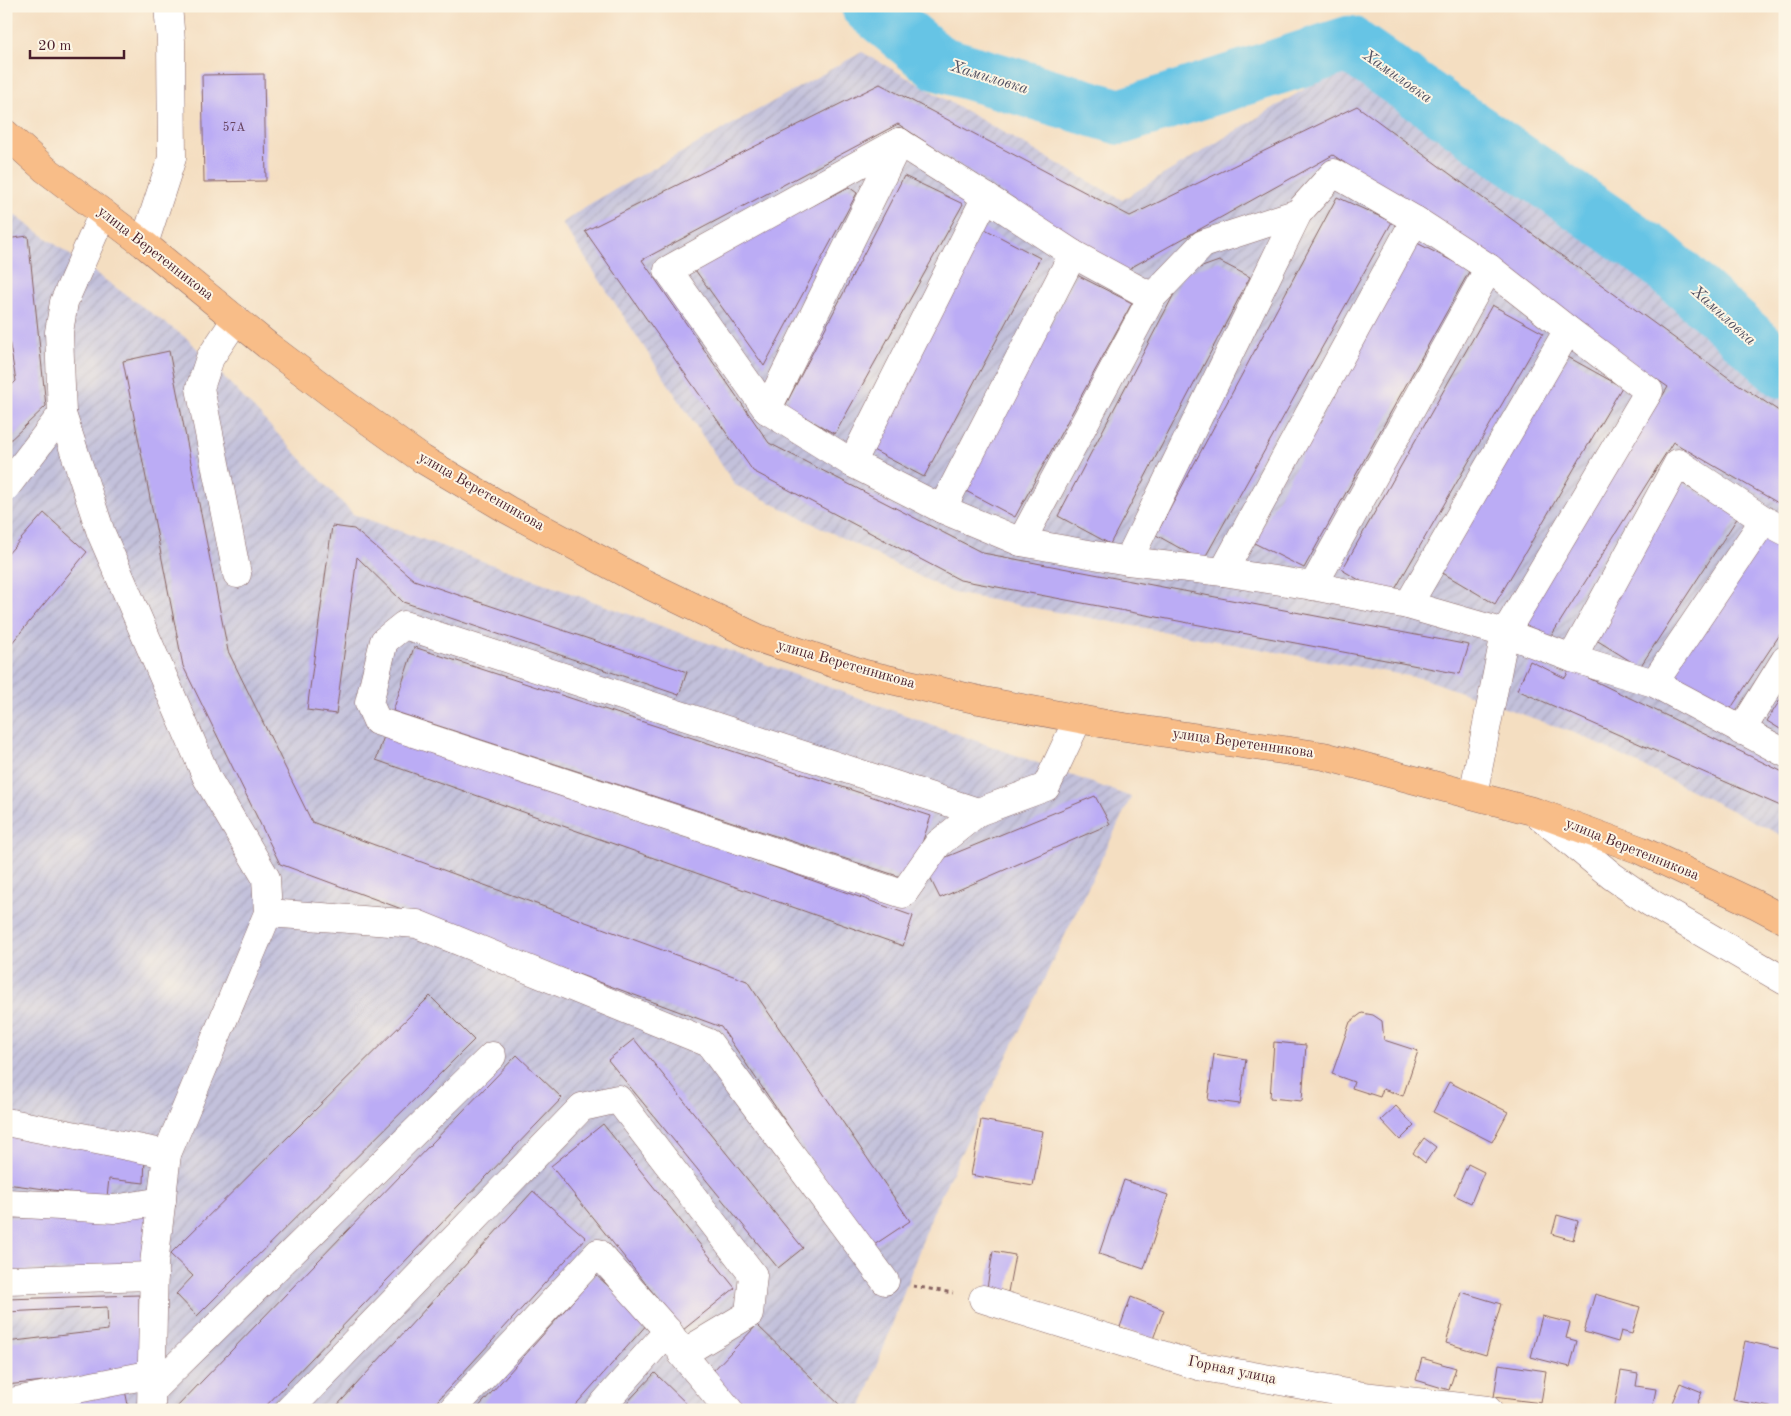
<svg xmlns="http://www.w3.org/2000/svg" width="1791" height="1416" viewBox="0 0 1791 1416" font-family="'Old Standard TT',serif">
  <defs>
    <pattern id="industrial-furrows" width="10" height="10" patternUnits="userSpaceOnUse" patternTransform="scale(1.25)"><rect width="10" height="10" fill="#c3c1db"/><path d="M-1 1l2-2M0 10L10 0M9 11l2-2" fill="none" stroke="#a9a5bc"/></pattern>
  </defs>
  <rect width="100%" height="100%" fill="#fcf5e5"/>
  <filter id="ink" filterUnits="userSpaceOnUse"><feTurbulence type="fractalNoise" baseFrequency=".02" numOctaves="2"/><feDisplacementMap in="SourceGraphic" scale="10" xChannelSelector="R" yChannelSelector="G"/><feConvolveMatrix kernelMatrix="1 2 1 2 8 2 1 2 1" color-interpolation-filters="sRGB"/></filter>
  <filter id="wash" filterUnits="userSpaceOnUse"><feTurbulence type="fractalNoise" baseFrequency=".0096" numOctaves="4" result="noise"/><feDisplacementMap in="SourceGraphic" scale="20" xChannelSelector="R" yChannelSelector="G"/><feGaussianBlur stdDeviation="1.12" result="paint"/><feColorMatrix in="noise" values="0 0 0 0 0 0 0 0 0 0 0 0 0 0 0 0 0 1.4 0 .05"/><feComposite in="paint" operator="in"/></filter>
  <g filter="url(#wash)">
    <rect width="100%" height="100%" fill="#f4dec1"/>
    <g fill="url(#industrial-furrows)">
      <polygon points="862,52 1122,200 1339,68 1727,339 1785,392 1785,837 1582,736 1425,679 953,593 735,485 562,223 593,202"/>
      <polygon points="6,209 189,340 353,514 1131,797 933,1212 861,1410 6,1410"/>
    </g>
    <g fill="none" stroke-linecap="round" stroke-linejoin="round">
      <polyline stroke="#66c4e5" stroke-width="56" points="869,6 938,63 1120,117 1349,44 1657,257 1785,371"/>
    </g>
    <g id="blocks">
      <g fill="#bbacf5">
        <polygon points="264,74 266,181 204,182 202,75"/>
        <polygon points="880,84 1130,216 1357,106 1729,378 1785,415 1785,507 1673,442 1548,641 1521,622 1668,387 1333,155 1123,272 898,124 642,260 769,443 983,553 1469,645 1460,674 960,580 753,471 585,231"/>
        <polygon points="904,176 963,204 835,434 785,406"/>
        <polygon points="849,187 857,193 764,366 693,267"/>
        <polygon points="1337,197 1392,222 1203,561 1156,535"/>
        <polygon points="983,228 1040,258 924,477 871,449"/>
        <polygon points="28,236 46,406 6,444 6,391 16,381 6,322 6,239"/>
        <polygon points="1417,243 1470,270 1304,568 1254,543"/>
        <polygon points="1219,261 1250,277 1110,544 1058,516 1185,273"/>
        <polygon points="1077,275 1132,303 1015,517 964,490"/>
        <polygon points="1492,305 1543,333 1390,598 1342,570"/>
        <polygon points="169,351 228,651 312,822 747,981 910,1221 871,1247 721,1027 280,864 183,666 123,361"/>
        <polygon points="1568,357 1622,387 1495,604 1441,572"/>
        <polygon points="1680,482 1738,517 1640,667 1593,638"/>
        <polygon points="44,513 87,552 6,650 6,556"/>
        <polygon points="332,526 354,529 414,580 687,672 679,695 403,602 357,557 336,714 307,710"/>
        <polygon points="1766,534 1785,546 1785,627 1727,714 1668,680"/>
        <polygon points="414,647 931,816 910,880 393,711"/>
        <polygon points="1530,661 1565,678 1570,669 1785,773 1785,808 1517,690"/>
        <polygon points="1785,692 1785,732 1767,721"/>
        <polygon points="386,730 913,916 903,946 376,760"/>
        <polygon points="1095,796 1110,824 940,898 924,866"/>
        <polygon points="430,996 474,1040 197,1316 176,1294 193,1276 170,1254"/>
        <polygon points="1362,1013 1373,1015 1382,1021 1384,1040 1418,1051 1403,1096 1383,1089 1380,1097 1352,1088 1354,1082 1332,1074 1350,1022"/>
        <polygon points="634,1039 803,1248 778,1268 608,1060"/>
        <polygon points="1274,1042 1306,1045 1302,1101 1270,1098"/>
        <polygon points="1214,1054 1246,1059 1240,1104 1208,1100"/>
        <polygon points="517,1055 562,1098 262,1410 174,1410"/>
        <polygon points="1449,1082 1508,1112 1492,1142 1433,1112"/>
        <polygon points="1396,1106 1414,1126 1400,1140 1381,1120"/>
        <polygon points="981,1120 1043,1131 1033,1186 971,1175"/>
        <polygon points="603,1124 735,1288 683,1330 551,1166"/>
        <polygon points="6,1136 145,1156 144,1183 109,1179 107,1197 6,1184"/>
        <polygon points="1424,1138 1436,1147 1425,1163 1413,1153"/>
        <polygon points="1468,1164 1484,1172 1471,1203 1454,1195"/>
        <polygon points="1124,1180 1168,1195 1144,1269 1099,1254"/>
        <polygon points="533,1191 586,1238 429,1410 333,1410"/>
        <polygon points="147,1215 146,1266 6,1271 6,1218"/>
        <polygon points="1557,1215 1578,1221 1573,1240 1552,1234"/>
        <polygon points="993,1251 1015,1255 1008,1292 987,1288"/>
        <polygon points="596,1275 649,1322 571,1410 476,1410"/>
        <polygon points="1461,1292 1501,1304 1486,1355 1446,1343"/>
        <polygon points="1595,1294 1640,1307 1632,1334 1621,1331 1618,1342 1584,1332"/>
        <polygon points="139,1295 140,1371 6,1385 6,1342 108,1330 107,1307 6,1312 6,1299"/>
        <polygon points="1131,1297 1164,1310 1153,1339 1120,1327"/>
        <polygon points="1542,1316 1570,1323 1566,1338 1577,1341 1570,1367 1531,1357"/>
        <polygon points="757,1325 844,1409 843,1410 747,1410 710,1374"/>
        <polygon points="1745,1341 1785,1350 1785,1410 1733,1400"/>
        <polygon points="1422,1358 1456,1368 1449,1390 1416,1380"/>
        <polygon points="1499,1364 1546,1371 1541,1403 1494,1397"/>
        <polygon points="1621,1371 1638,1374 1636,1386 1656,1389 1652,1410 1614,1410"/>
        <polygon points="655,1373 693,1410 620,1410"/>
        <polygon points="1680,1383 1702,1392 1695,1410 1669,1410"/>
        <polygon points="125,1390 129,1410 42,1410"/>
      </g>
    </g>
  </g>
  <g filter="url(#ink)">
    <use href="#blocks" fill-opacity="0" stroke="#866260" stroke-width="1"/>
    <g fill="none" stroke-linecap="round" stroke-linejoin="round">
      <g stroke="#866260" stroke-width="29">
        <g id="minor">
          <polyline points="899,142 668,270 767,410 852,463 942,509 1021,542 1128,561 1223,572 1313,586 1408,605 1505,633 1572,658 1654,683 1785,753"/>
          <polyline points="899,142 986,197 1073,254 1152,297 1203,244 1298,213 1334,173 1415,220 1489,268 1568,330 1649,391 1505,633 1473,795"/>
          <polyline points="144,244 172,158 171,41 168,6"/>
          <polyline points="236,319 210,358 200,388 237,574"/>
          <polyline points="767,410 899,142"/>
          <polyline points="62,414 101,533 207,778 266,878 268,913 167,1154 154,1264 151,1410"/>
          <polyline points="852,463 986,197"/>
          <polyline points="6,487 62,414 59,332 64,302 103,213"/>
          <polyline points="942,509 1073,254"/>
          <polyline points="1021,542 1152,297"/>
          <polyline points="1128,561 1298,213"/>
          <polyline points="1223,572 1415,220"/>
          <polyline points="1313,586 1489,268"/>
          <polyline points="1408,605 1568,330"/>
          <polyline points="1572,658 1678,463 1764,520 1785,531"/>
          <polyline points="1654,683 1764,520"/>
          <polyline points="1741,731 1785,660"/>
          <polyline points="978,812 404,625 384,641 369,703 377,721 903,894 938,844 978,812 1046,787 1078,719"/>
          <polyline points="1539,815 1612,876 1651,903 1785,981"/>
          <polyline points="268,913 417,924 709,1043 885,1281"/>
          <polyline points="6,1122 167,1154"/>
          <polyline points="6,1203 114,1209 162,1201"/>
          <polyline points="6,1280 154,1276"/>
          <polyline points="983,1299 1198,1366 1363,1396 1488,1410"/>
          <polyline points="152,1390 492,1056"/>
          <polyline points="6,1403 153,1374"/>
          <polyline points="289,1410 582,1107 618,1099 753,1275 749,1314 682,1354 729,1410"/>
          <polyline points="452,1410 598,1253 668,1331"/>
          <polyline points="598,1410 668,1331 678,1346"/>
        </g>
      </g>
      <g stroke="#866260" stroke-width="29">
        <polyline id="major" points="6,134 45,169 144,244 267,345 345,404 422,459 508,510 640,581 758,638 865,674 979,700 1111,725 1324,756 1536,812 1640,850 1755,904 1785,920"/>
      </g>
      <polyline stroke="#866260" stroke-width="3" stroke-dasharray="4 4" stroke-linecap="butt" points="913,1286 953,1293"/>
      <use href="#minor" stroke="#fff" stroke-width="28"/>
      <use href="#major" stroke="#f8bd88" stroke-width="28"/>
    </g>
  </g>
  <g text-anchor="middle" dominant-baseline="central" stroke-width="4" stroke-linejoin="round" paint-order="stroke">
    <g font-size="12" fill="#66425e">
      <text x="234" y="128">57А</text>
    </g>
    <g font-size="15" fill="#4a1f2b" stroke="#fcf5e5">
      <text transform="translate(155 254) rotate(38)">улица Веретенникова</text>
      <text transform="translate(481 492) rotate(30)">улица Веретенникова</text>
      <text transform="translate(846 665) rotate(16)">улица Веретенникова</text>
      <text transform="translate(1243 744) rotate(8)">улица Веретенникова</text>
      <text transform="translate(1632 850) rotate(22)">улица Веретенникова</text>
      <text transform="translate(1232 1371) rotate(12)">Горная улица</text>
    </g>
    <g font-size="16" font-style="italic" fill="#525163" stroke="#fcf5e5">
      <text transform="translate(1397 77) rotate(35)">Хамиловка</text>
      <text transform="translate(989 78) rotate(17)">Хамиловка</text>
      <text transform="translate(1723 316) rotate(42)">Хамиловка</text>
    </g>
  </g>
  <rect width="1791" height="1416" fill="none" stroke="#fcf5e5" stroke-width="25"/>
  <path d="M30 50v8h94v-8" fill="none" stroke="#4a1f2b" stroke-width="2.5"/>
  <text x="38" y="50" font-size="15" fill="#4a1f2b" stroke="#fcf5e5" stroke-width="4" paint-order="stroke">20 m</text>
</svg>
